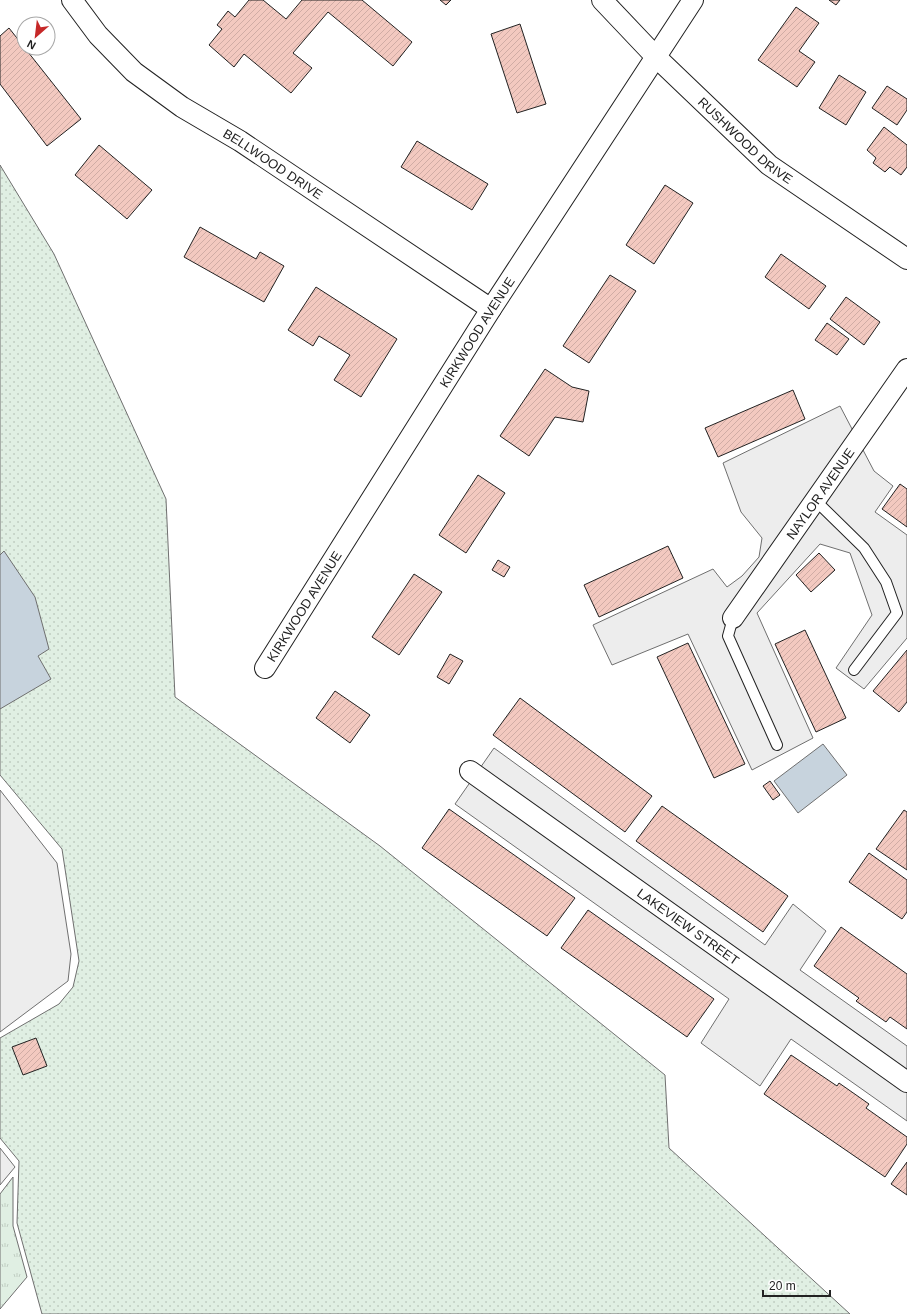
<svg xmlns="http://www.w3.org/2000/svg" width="907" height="1314" viewBox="0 0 907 1314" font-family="Arial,sans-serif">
  <defs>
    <pattern id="grass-tufts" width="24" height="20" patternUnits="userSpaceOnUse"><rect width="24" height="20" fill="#e0efe3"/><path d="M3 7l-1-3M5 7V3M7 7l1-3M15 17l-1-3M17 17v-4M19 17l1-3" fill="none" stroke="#c0cdc2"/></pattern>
    <pattern id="park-dots" width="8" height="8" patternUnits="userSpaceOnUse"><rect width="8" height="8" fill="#e0efe3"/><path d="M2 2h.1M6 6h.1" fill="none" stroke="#c0cdc2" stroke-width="1.8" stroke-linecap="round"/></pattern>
    <pattern id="building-hatch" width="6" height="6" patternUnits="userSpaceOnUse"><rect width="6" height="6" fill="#f3c9c0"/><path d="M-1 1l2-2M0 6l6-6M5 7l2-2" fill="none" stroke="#d0aca5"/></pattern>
  </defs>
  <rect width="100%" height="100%" fill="#fff"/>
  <polygon fill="url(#grass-tufts)" stroke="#6f6f6f" points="13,1177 13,1226 27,1277 0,1309 0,1194"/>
  <polygon fill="url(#park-dots)" stroke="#6f6f6f" points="0,165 54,254 166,499 175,697 380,846 665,1075 669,1148 850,1314 42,1314 17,1223 19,1161 0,1138 0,1038 59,1004 73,987 79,961 62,849 0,775"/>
  <g fill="#ededed" stroke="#6f6f6f">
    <polygon points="840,406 874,471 893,486 875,512 907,535 907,638 864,689 836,668 872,615 850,553 820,544 757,613 813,738 752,770 688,634 612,665 593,625 713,569 727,587 742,576 759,557 762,538 741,512 723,463"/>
    <polygon points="494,748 765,945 793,904 826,931 800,970 907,1046 907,1121 791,1039 760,1086 701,1043 729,999 455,804"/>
    <polygon points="0,790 57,863 71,954 68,981 0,1032"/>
    <polygon points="0,1148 15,1167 0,1185"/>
  </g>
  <g fill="#c7d3dd" stroke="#6f6f6f">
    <polygon points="4,551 35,597 49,649 38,656 51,679 0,709 0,555"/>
    <polygon points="823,744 847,775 798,813 774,781"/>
  </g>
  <g fill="url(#building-hatch)" stroke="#222">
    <polygon points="249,0 263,0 286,19 302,0 362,0 412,42 393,66 328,12 293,53 312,68 291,93 244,54 234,67 209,45 222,29 217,25 228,11 235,17"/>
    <polygon points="440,0 451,0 446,5"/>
    <polygon points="829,0 840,0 836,5"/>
    <polygon points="796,7 819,23 799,51 815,62 797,87 758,60"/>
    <polygon points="520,24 546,104 517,113 491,34"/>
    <polygon points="9,28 81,119 47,146 0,84 0,36"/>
    <polygon points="839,75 866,92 846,125 819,108"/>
    <polygon points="887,86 907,99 907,110 897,125 872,108"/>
    <polygon points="884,127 907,145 907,167 901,175 890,167 885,172 873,163 876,158 867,150"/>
    <polygon points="417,141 488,184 472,210 401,167"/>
    <polygon points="99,145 152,190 127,219 75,175"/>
    <polygon points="665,185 693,203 654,264 626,245"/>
    <polygon points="200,227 256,259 260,252 284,266 264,302 184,257"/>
    <polygon points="781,254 826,286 809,309 765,277"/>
    <polygon points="610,275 636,291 589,363 563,346"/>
    <polygon points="316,287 397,339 361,397 334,380 350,355 319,336 313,346 288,330"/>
    <polygon points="846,297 880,322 864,345 830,319"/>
    <polygon points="827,323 849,339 837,355 815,340"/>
    <polygon points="545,369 572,387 589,391 583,422 555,417 529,456 500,436"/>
    <polygon points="793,390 805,419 718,457 705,428"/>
    <polygon points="478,475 505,493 466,553 439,535"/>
    <polygon points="900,484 907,489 907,527 882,509"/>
    <polygon points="668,546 683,578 599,617 584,585"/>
    <polygon points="819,553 835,570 811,592 796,575"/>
    <polygon points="498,560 510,567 504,577 492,570"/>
    <polygon points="414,574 442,592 399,655 372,637"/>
    <polygon points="805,630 846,718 816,732 775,644"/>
    <polygon points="688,643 745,764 714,778 657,657"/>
    <polygon points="907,650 907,702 899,712 873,691"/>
    <polygon points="450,654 463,661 449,684 437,677"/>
    <polygon points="335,691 370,715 350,743 316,718"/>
    <polygon points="520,698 652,796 625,832 493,735"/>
    <polygon points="770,781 780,795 773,800 763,786"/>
    <polygon points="662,806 788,896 763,932 636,841"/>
    <polygon points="449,809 575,898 547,936 422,848"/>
    <polygon points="904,810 907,812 907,870 876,849"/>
    <polygon points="869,853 907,880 907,912 902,919 849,882"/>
    <polygon points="588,910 714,999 687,1037 561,948"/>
    <polygon points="841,927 907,974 907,1029 890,1017 886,1022 856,1001 859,998 814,966"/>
    <polygon points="36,1038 47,1066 23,1075 12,1047"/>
    <polygon points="791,1055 837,1086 839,1083 869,1104 866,1108 907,1137 907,1144 885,1177 764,1094"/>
    <polygon points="907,1162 907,1195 891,1184"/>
  </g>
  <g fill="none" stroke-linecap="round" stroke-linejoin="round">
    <g stroke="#222" stroke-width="12">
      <g id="service">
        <polyline points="815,500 864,548 886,582 897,613 854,670"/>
        <polyline points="733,618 728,636 777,745"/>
      </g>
    </g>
    <g stroke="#222" stroke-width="22">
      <g id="minor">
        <path id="s1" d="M 72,0 L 98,35 L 134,72 L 182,107 L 240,141 L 491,309"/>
        <path id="s2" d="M 602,0 L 656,57 L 769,165 L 907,259"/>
        <path id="s3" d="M 733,618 L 907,369"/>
        <path id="s4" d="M 265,668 L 491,309 L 693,0"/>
        <path id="s5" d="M 470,771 L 907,1082"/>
      </g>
    </g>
    <use href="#service" stroke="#fff" stroke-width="10"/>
    <use href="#minor" stroke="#fff" stroke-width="20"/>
  </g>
  <g text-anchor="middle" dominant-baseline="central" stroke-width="3" stroke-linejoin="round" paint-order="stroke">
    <g font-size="13" fill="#222" stroke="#fff">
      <text stroke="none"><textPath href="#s2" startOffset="201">RUSHWOOD DRIVE</textPath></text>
      <text stroke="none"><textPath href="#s1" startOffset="262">BELLWOOD DRIVE</textPath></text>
      <text stroke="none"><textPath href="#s4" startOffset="397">KIRKWOOD AVENUE</textPath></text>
      <text stroke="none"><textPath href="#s3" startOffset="152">NAYLOR AVENUE</textPath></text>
      <text stroke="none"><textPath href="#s4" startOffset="73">KIRKWOOD AVENUE</textPath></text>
      <text stroke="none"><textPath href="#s5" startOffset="268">LAKEVIEW STREET</textPath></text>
    </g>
  </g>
  <g transform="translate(36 36) rotate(208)"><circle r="19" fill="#ffffff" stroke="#a7a7a7"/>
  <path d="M0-3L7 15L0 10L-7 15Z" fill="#c62828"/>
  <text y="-6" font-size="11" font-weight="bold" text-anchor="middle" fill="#222222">N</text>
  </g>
  <path d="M763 1290v6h67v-6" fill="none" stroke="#222222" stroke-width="2"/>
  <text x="769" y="1290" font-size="12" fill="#222222" stroke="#ffffff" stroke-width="3" paint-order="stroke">20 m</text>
</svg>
